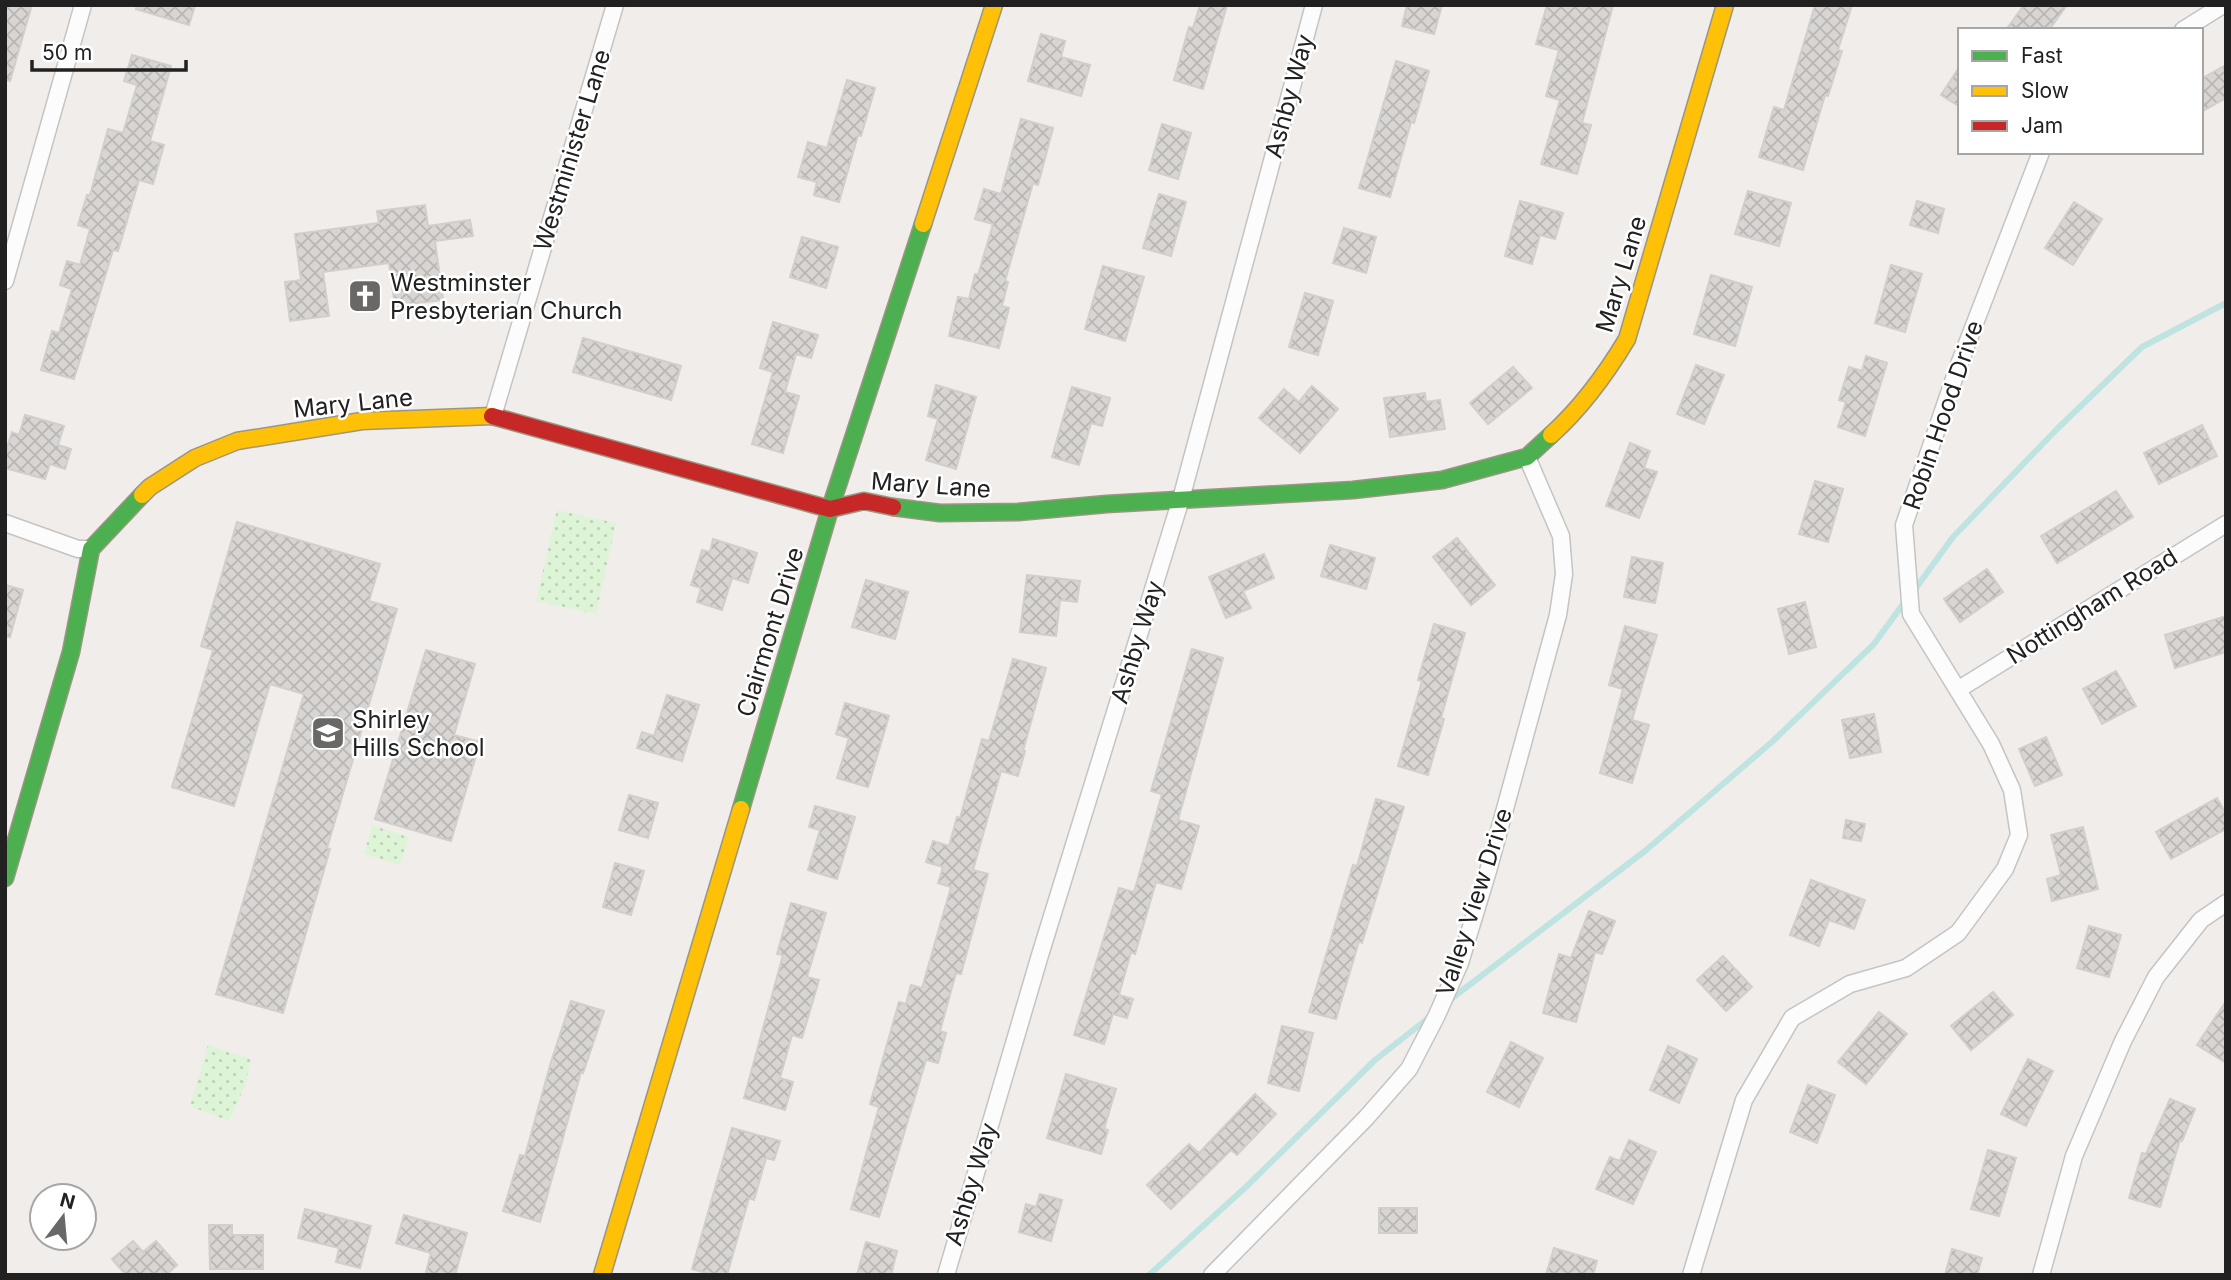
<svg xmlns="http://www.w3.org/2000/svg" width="2231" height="1280" viewBox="0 0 2231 1280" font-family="Inter,sans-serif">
  <defs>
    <pattern id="park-dots" width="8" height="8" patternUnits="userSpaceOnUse" patternTransform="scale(1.75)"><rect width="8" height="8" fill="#def4d7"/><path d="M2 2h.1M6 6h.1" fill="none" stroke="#bed1b8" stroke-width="1.8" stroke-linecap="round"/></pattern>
    <pattern id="building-cross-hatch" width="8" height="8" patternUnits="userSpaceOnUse" patternTransform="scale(1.75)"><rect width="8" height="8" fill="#d8d5d3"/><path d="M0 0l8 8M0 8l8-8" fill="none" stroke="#b9b7b5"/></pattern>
  </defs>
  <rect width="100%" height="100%" fill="#f0edea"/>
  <g fill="url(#park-dots)">
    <polygon points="557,510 616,523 596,614 536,601"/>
    <polygon points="372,825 409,837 400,865 364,854"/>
    <polygon points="208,1045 251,1059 245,1086 229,1121 190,1106"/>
  </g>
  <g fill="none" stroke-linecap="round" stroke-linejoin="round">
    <g stroke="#bee3e1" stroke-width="6">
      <polyline points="1913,592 1953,537 2057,429 2142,347 2226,303"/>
      <polyline points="1447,1002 1645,851 1773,741 1874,644 1906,600"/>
      <polyline points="1149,1275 1247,1186 1375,1060 1431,1016"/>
    </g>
  </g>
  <g fill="url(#building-cross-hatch)" stroke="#d3cecb" stroke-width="2">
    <polygon points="5,5 22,5 31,8 10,81 5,80"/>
    <polygon points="137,5 195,5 189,25 136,9"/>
    <polygon points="1200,5 1227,5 1203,89 1174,80 1189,27 1193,28"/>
    <polygon points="1407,5 1442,5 1434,34 1402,26"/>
    <polygon points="1547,5 1613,5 1582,123 1591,125 1577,174 1541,164 1560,100 1546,96 1559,50 1536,44"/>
    <polygon points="1815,5 1852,5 1838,50 1842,51 1828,96 1825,95 1803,170 1759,157 1774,107 1784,110"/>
    <polygon points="2024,5 2067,5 2049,30 2006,30"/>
    <polygon points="1041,34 1065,41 1061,57 1090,65 1081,96 1028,81"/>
    <polygon points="132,55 171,66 150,141 164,145 153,184 139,180 118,251 113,250 74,379 41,370 52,331 59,333 72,289 60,285 67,261 80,265 90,229 78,225 87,195 90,195 108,129 123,133 137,85 124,81"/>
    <polygon points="1396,61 1429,71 1414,123 1411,122 1390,197 1359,188"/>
    <polygon points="2226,65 2226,98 2201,112 2201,79"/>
    <polygon points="1960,66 1960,107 1941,95"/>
    <polygon points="847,80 875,88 861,136 858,135 839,202 814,195 817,182 798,177 808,142 827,148"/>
    <polygon points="1021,119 1053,128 1038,185 1033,183 1005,281 1008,282 1002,306 1009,308 999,348 949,336 958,297 969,299 975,274 978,275 993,224 975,219 984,189 1001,194"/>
    <polygon points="1162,124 1191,133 1178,179 1149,170"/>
    <polygon points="1748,191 1791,203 1779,246 1735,234"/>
    <polygon points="1159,194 1186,202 1171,256 1143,248"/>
    <polygon points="1520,201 1563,213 1555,239 1540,235 1532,264 1505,256"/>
    <polygon points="1917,201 1944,209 1938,233 1910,225"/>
    <polygon points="2074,202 2102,219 2073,265 2045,248"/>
    <polygon points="425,205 428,226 470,220 473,236 435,241 443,300 395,306 389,263 323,272 329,316 290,321 285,282 301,280 295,234 379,223 377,211"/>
    <polygon points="1344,228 1376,237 1366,273 1333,263"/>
    <polygon points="802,237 838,247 826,288 790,277"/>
    <polygon points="1891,265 1922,274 1905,332 1875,323"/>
    <polygon points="1103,266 1144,277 1125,341 1085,329"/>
    <polygon points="1711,275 1752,287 1735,346 1694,334"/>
    <polygon points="1305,293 1333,301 1318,355 1289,347"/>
    <polygon points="773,322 818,335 811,358 796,354 785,392 799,396 783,453 752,444 773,372 760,368"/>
    <polygon points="583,338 681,366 671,400 573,372"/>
    <polygon points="1866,356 1887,363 1865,436 1838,427 1846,402 1839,400 1849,367 1862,371"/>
    <polygon points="1696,365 1724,375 1704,424 1677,414"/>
    <polygon points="1513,367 1532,388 1488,424 1470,403"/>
    <polygon points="936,385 976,397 956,469 926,460 938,419 928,416"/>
    <polygon points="1312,386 1338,409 1300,453 1259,418 1284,389 1299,402"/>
    <polygon points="1072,387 1110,398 1102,426 1091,423 1079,465 1052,457"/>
    <polygon points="1425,393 1426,402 1440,400 1445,429 1390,437 1384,398"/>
    <polygon points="25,415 64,426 58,445 71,449 65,469 50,464 45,479 5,468 5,454 12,432 19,435"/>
    <polygon points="2202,425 2217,456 2159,484 2144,453"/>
    <polygon points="1630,443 1650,451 1644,468 1657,472 1639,518 1606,506"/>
    <polygon points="1815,481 1843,489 1828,542 1799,534"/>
    <polygon points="2116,491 2133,517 2057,563 2041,536"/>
    <polygon points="237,522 380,564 369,601 397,609 327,848 330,849 283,1013 216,994 304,694 270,684 234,806 172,787 213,650 201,646"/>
    <polygon points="1457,538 1495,585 1471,605 1433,557"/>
    <polygon points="713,539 757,553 748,583 732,578 722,610 697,602 701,588 691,585 702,550 710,552"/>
    <polygon points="1330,545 1375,558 1366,589 1321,576"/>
    <polygon points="1264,554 1274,578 1243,591 1251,608 1226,618 1209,577"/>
    <polygon points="1632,557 1663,563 1655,603 1624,597"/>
    <polygon points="1987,569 2003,592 1960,622 1944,599"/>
    <polygon points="1027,575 1080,581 1077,602 1060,600 1056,636 1020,632"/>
    <polygon points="866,580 908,592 895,639 852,627"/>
    <polygon points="5,585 23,590 10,637 5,636"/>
    <polygon points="1805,602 1816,647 1789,654 1778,609"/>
    <polygon points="2226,616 2226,652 2175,668 2165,635"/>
    <polygon points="1434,624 1465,633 1441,718 1444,719 1428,775 1398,766 1422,681 1418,680"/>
    <polygon points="1625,626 1657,635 1632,720 1649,725 1632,783 1600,773 1623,689 1609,685"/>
    <polygon points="1192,649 1223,658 1178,820 1199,826 1181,889 1156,882 1135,954 1131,952 1119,995 1133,999 1127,1018 1113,1014 1104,1044 1074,1035 1119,888 1134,892 1162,794 1151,791"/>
    <polygon points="426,650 475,664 454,735 480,742 451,841 375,819"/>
    <polygon points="1013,659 1046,668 1023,751 1025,751 1018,776 1001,771 973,870 988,874 961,974 956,973 940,1031 946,1033 938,1063 926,1060 879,1217 851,1209 879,1107 870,1104 899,1002 906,1004 911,985 922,988 951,887 938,883 943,867 926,862 933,841 949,846 957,817 960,818 982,739 989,741"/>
    <polygon points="2116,671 2136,706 2102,724 2083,689"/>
    <polygon points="667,695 699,705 682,761 637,748 642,732 654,736"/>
    <polygon points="845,703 889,716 868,787 837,778 849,738 836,734"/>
    <polygon points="1874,714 1881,752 1850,758 1842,720"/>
    <polygon points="2046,737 2062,775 2035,786 2019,749"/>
    <polygon points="629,795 658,803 648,838 619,830"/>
    <polygon points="2217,798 2226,814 2226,829 2171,859 2156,832"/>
    <polygon points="1376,799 1404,807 1362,943 1359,941 1336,1019 1309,1012 1353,865 1357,866"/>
    <polygon points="815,806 855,817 837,879 808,870 820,830 809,827"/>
    <polygon points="1846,820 1865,824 1861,841 1843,838"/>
    <polygon points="2083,827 2098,889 2052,901 2047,879 2061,875 2051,835"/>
    <polygon points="615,863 644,871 631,915 603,907"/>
    <polygon points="1811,880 1865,900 1854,929 1829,920 1819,946 1790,935"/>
    <polygon points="791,903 826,913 807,977 819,980 802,1038 792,1035 780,1078 793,1082 785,1110 744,1098 783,955 777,954"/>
    <polygon points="1589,911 1615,921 1602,954 1595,952 1576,1022 1543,1013 1559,954 1571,958"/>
    <polygon points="2089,926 2121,935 2109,977 2077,968"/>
    <polygon points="1723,956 1752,987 1726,1011 1697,980"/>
    <polygon points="1993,992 2013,1015 1971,1050 1951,1026"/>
    <polygon points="571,1001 604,1011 583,1073 581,1072 540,1222 503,1211 520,1155 525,1156 551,1062"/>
    <polygon points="2226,1001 2226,1063 2197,1045"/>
    <polygon points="1879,1012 1907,1034 1866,1084 1838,1062"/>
    <polygon points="1282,1026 1313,1033 1299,1091 1268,1083"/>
    <polygon points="1511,1042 1543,1058 1519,1107 1487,1092"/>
    <polygon points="1668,1046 1697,1059 1679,1103 1650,1090"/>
    <polygon points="2028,1059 2053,1071 2026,1126 2001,1114"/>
    <polygon points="1066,1074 1116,1089 1104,1129 1108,1130 1101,1154 1047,1138"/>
    <polygon points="1808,1085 1835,1095 1817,1143 1790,1132"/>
    <polygon points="1255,1094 1276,1114 1237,1155 1231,1150 1171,1209 1147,1185 1189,1144 1199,1153"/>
    <polygon points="2170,1099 2195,1109 2182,1141 2180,1140 2160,1207 2129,1198 2142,1153 2146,1154"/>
    <polygon points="732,1128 780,1141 774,1160 766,1158 754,1200 749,1198 727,1275 713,1275 692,1269"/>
    <polygon points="1629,1140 1656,1152 1633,1204 1596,1189 1610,1157 1620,1161"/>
    <polygon points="1988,1150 2016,1158 1999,1216 1971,1209"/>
    <polygon points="1040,1194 1062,1200 1051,1241 1019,1232 1026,1204 1036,1207"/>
    <rect x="1379" y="1208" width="38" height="25"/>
    <polygon points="305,1209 371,1226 360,1268 336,1262 339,1248 298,1238"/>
    <polygon points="404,1215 467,1233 455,1275 435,1275 426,1272 431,1253 396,1243"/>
    <polygon points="209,1225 232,1225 232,1235 263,1235 263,1269 210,1269"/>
    <polygon points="133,1241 143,1252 156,1241 177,1265 166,1275 126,1275 112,1259"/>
    <polygon points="866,1242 897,1251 891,1275 857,1275"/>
    <polygon points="1554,1248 1597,1261 1593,1275 1546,1275"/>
    <polygon points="1952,1249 1982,1258 1977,1275 1945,1275"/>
  </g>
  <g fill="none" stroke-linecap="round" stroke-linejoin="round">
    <g stroke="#c5c4c2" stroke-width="19">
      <g id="street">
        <polyline points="2183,30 2223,5"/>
        <polyline points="5,281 83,5"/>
        <polyline points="493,416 615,5"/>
        <polyline points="5,523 78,549 91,549"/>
        <polyline points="1959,689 2226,524"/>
        <polyline points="946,1275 1040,955 1181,499 1314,5"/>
        <polyline points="1212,1275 1366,1118 1409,1069 1437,1015 1460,963 1488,871 1558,615 1564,574 1561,536 1527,457"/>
        <polyline points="1691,1275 1744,1100 1792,1018 1850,984 1906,968 1958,933 2005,869 2019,835 2012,790 1991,744 1911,614 1904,525 1958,367 2041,152"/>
        <polyline points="2041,1275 2074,1156 2123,1041 2156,977 2201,920 2226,903"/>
      </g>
    </g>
    <g stroke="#9b9682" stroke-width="19">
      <g id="fast">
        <polyline points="893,507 940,513 1018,512 1107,504 1353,490 1442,480 1527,457 1551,435"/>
        <polyline points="741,809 830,509 923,224"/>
        <polyline points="5,878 71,652 91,549 142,495"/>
      </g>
    </g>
    <g stroke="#9b9682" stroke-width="19">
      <g id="slow">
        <polyline points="923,224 994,5"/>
        <path d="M 1551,435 C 1582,407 1606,374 1627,339 L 1725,5"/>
        <polyline points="142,495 150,487 195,458 237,441 362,421 492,416"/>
        <polyline points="602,1275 741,809"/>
      </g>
    </g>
    <g stroke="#9b9682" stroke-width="19">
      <polyline id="jam" points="492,416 830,509 864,501 893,507"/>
    </g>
    <use href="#street" stroke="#fdfcfc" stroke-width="16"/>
    <use href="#fast" stroke="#4caf50" stroke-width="16"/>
    <use href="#slow" stroke="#ffc107" stroke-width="16"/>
    <use href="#jam" stroke="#c62828" stroke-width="16"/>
  </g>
  <defs>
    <g id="church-square" transform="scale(1.75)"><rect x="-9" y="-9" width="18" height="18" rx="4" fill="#696867" stroke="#fff"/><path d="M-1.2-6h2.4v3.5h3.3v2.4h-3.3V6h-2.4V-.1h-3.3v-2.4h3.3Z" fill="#fff"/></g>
    <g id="school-square" transform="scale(1.75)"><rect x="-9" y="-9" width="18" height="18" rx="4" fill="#696867" stroke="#fff"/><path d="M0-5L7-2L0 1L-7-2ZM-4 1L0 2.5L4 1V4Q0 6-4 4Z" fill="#fff"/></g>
  </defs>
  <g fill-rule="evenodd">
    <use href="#church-square" x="365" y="296"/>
    <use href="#school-square" x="328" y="733"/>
  </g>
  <g text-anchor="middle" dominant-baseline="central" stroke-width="5" stroke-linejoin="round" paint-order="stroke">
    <g font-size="24" fill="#212121" stroke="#fff">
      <text transform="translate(1289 96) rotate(-75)">Ashby Way</text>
      <text transform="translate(572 150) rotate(-73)">Westminister Lane</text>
      <text transform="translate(1621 274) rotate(-73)">Mary Lane</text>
      <text transform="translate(353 403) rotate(-6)">Mary Lane</text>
      <text transform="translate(1943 415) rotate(-71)">Robin Hood Drive</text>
      <text transform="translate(931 485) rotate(4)">Mary Lane</text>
      <text transform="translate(2092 606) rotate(-32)">Nottingham Road</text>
      <text transform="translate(770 632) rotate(-73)">Clairmont Drive</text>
      <text transform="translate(1137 642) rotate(-73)">Ashby Way</text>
      <text transform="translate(1474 902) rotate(-72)">Valley View Drive</text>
      <text transform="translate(971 1184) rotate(-73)">Ashby Way</text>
    </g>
    <g font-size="24" fill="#212121" stroke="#fff" text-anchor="start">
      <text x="390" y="282">Westminster<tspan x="390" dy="28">Presbyterian Church</tspan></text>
      <text x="352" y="719">Shirley<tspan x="352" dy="28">Hills School</tspan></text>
    </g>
  </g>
  <rect width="2231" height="1280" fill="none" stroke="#212121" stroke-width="14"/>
  <rect x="1958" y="28" width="245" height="126" fill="#ffffff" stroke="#a6a6a6" stroke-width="2"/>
  <rect x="1972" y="51" width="35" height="10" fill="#4caf50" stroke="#a6a6a6" stroke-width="2"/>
  <text x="2021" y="63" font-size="21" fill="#212121">Fast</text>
  <rect x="1972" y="86" width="35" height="10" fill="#ffc107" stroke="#a6a6a6" stroke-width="2"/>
  <text x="2021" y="98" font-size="21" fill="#212121">Slow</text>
  <rect x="1972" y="121" width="35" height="10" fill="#c62828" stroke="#a6a6a6" stroke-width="2"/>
  <text x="2021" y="133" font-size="21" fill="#212121">Jam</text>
  <g transform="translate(63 1217) rotate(16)"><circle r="33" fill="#ffffff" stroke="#a6a6a6" stroke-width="2"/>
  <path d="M0-5L12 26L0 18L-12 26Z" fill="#696867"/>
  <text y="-10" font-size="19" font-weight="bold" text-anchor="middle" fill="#212121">N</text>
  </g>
  <path d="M32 60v10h154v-10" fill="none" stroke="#212121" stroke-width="3.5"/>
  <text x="42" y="60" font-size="21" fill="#212121" stroke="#ffffff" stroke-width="5" paint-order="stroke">50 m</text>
</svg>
